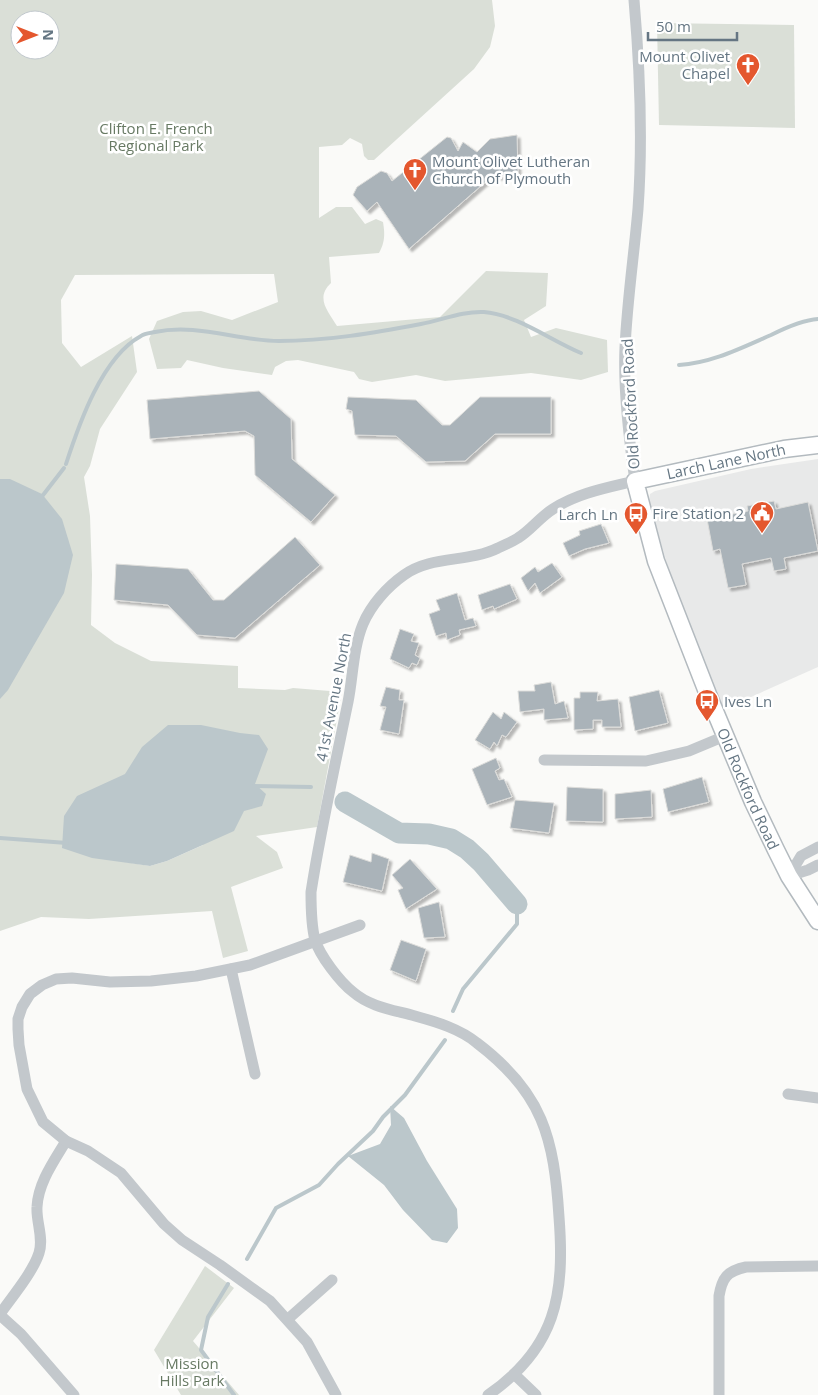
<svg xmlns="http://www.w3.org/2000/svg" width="818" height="1395" viewBox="0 0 818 1395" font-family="'Open Sans',sans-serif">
  <defs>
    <filter id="shadow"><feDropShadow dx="3" dy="3" stdDeviation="1" flood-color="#0004"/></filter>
  </defs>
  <rect width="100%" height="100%" fill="#fafaf8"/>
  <polygon fill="#e8e9e9" points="818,459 818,667 724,709 699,650 669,571 649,501 650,494 655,491 751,469"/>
  <g fill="#dadfd7" fill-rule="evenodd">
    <path d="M 0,0 L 492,0 L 495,26 L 490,47 L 474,69 L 374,160 L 368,160 L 364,156 L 362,144 L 350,138 L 342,145 L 319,147 L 319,218 L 336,207 L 352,207 L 365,224 L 376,219 L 383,222 C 385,234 385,242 379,253 L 329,257 L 331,283 C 315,298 328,311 337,326 L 440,317 L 486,271 L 548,273 L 546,306 L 524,320 L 531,337 L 556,328 L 607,340 L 608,372 L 581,380 L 531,373 L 445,381 L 416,375 L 372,382 L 359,379 L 354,372 L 298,360 L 286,361 L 275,367 L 272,375 L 223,368 L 187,360 L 181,368 L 157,369 L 149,339 L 157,321 L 183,312 L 201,311 L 232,320 L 278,302 L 274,274 L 75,275 L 61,300 L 62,343 L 81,367 L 132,336 L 137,372 L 100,429 L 90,466 L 84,477 L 90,516 L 92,575 L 91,625 L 115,643 L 151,661 L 238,666 L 238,688 L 285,690 L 293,688 L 342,692 L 317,827 L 256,836 L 277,852 L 283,868 L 231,887 L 248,951 L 223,958 L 212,911 L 89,919 L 41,917 L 0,931 L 0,683 L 10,479 L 0,479 ZM 20,20 L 50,20 L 50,50 L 20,50 ZM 203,845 L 167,861 L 150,866 L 113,860 Z"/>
    <polygon points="657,23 794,25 795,128 659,125"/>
    <polygon points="205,1266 234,1288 193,1341 239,1395 181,1395 154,1350"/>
  </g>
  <g fill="#bbc7cb">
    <polygon points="0,479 10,479 42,494 62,519 73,555 64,593 8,690 0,699"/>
    <polygon points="168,725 201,725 240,733 259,735 268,749 255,784 266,794 262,806 244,811 234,831 167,861 150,866 92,858 62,848 64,816 77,796 125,774 142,747"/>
    <polygon points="390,1106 404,1118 427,1161 457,1209 458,1228 447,1243 432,1240 403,1210 384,1185 348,1156 380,1144 391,1125"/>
  </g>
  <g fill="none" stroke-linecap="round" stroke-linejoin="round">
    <g stroke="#bbc7cb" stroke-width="4">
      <path d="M 679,365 C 712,363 741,348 771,335 C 785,328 802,320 818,319"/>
      <path d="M 66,464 C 79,424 102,357 141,336 C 145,333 151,333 155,332 C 197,323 238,341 279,341 C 327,341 374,333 421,324 C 442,320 463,311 484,312 C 515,314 552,341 581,353"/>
      <polyline points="40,499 64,468"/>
      <polyline points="254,786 311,787"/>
      <polyline points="0,838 67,843"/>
      <polyline points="453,1011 463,989 517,924 517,904"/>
      <polyline points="247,1259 276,1208 319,1185 338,1164 373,1131 383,1117 405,1095 445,1040"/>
      <polyline points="228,1284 208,1317 201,1350 234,1395"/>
    </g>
    <polyline stroke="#bbc7cb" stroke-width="21" points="345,802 399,833 429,834 451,839 467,849 481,862 517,904"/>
  </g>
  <g fill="#aab3b9" stroke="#dcdcda" filter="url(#shadow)">
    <polygon points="517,135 518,174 490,178 409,249 377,202 367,211 353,195 357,187 381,171 387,173 392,181 447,137 451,138 458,151 463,142 477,152 490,139"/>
    <polygon points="259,391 291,419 292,459 335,495 311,522 255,475 254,436 245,431 150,439 147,400"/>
    <polygon points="348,397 416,400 442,425 450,425 480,397 551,397 551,434 495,434 465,461 426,462 396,436 355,435 352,411 346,409"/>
    <polygon points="774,501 776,509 808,502 818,551 784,558 786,569 774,571 771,558 742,564 746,585 728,588 720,549 713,551 707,519 748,511 747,506"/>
    <polygon points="601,524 609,543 585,549 569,556 563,543 580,535 579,531"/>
    <polygon points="295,537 320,565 235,638 197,635 168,605 114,600 116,564 188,569 213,600 224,600"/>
    <polygon points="552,563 562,577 540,593 535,583 528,591 521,578 535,567 538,572"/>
    <polygon points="510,584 517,599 494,609 493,606 482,610 478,595"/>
    <polygon points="457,593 465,620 473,618 476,626 459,630 460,635 447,640 446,633 436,636 429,614 440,610 436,600"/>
    <polygon points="400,629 414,634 411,641 419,643 415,655 420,658 417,665 412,663 409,668 390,659"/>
    <polygon points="551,682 555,704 564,701 568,718 544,720 544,709 520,712 518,691 535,691 534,685"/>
    <polygon points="386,687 400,690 399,700 404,700 399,734 380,730 386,707 380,706"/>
    <polygon points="659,690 668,723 635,731 629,697"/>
    <polygon points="580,692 598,692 597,701 618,699 621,727 602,727 602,720 593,720 593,729 574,730 574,698 580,698"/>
    <polygon points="493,712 501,719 504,712 517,722 506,737 502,735 497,746 494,742 490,749 475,740"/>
    <polygon points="496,758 500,768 495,771 499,780 504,779 512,797 487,805 472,769"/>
    <polygon points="702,777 709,802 668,812 663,789"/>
    <polygon points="567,787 603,789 603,822 566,821"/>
    <polygon points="651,790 652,817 615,819 615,794"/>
    <polygon points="515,800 554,803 549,833 510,828"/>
    <polygon points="372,853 389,859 382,891 343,882 350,855 371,862"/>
    <polygon points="410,859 437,889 406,909 398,890 403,888 392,875"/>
    <polygon points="439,902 445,937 424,938 418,908"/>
    <polygon points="401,940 426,949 416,981 390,970"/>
  </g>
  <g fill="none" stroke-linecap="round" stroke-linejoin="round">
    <g stroke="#b3babf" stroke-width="19">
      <g id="secondary">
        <path id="s1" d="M 818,445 L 784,449 L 635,481 L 656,561 L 709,697 L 753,802 L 776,850 L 789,876 L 818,921"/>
      </g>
    </g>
    <g stroke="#c3c8cc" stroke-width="11">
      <polyline points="544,760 646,761 689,751 725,736"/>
      <polyline points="789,876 801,856 818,847"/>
      <polyline points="789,876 808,870 818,865"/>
      <polyline points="231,969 255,1074"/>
      <polyline points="788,1094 818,1098"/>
      <path d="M 0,1314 C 12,1297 33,1272 39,1253 C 44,1238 36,1222 37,1207 C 38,1183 54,1161 66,1141"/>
      <polyline points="0,1315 21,1334 74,1395"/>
      <polyline points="288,1319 332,1280"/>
      <polyline points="514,1374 536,1395"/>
      <polyline points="336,1395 307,1342 270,1301 220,1265 182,1240 164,1224 121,1173 88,1151 66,1141 43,1122 27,1089 19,1045 18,1029 18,1019 22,1007 30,994 42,985 56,979 72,978 110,982 151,981 196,976 250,965 360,925"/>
      <path d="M 488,1395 C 556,1348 565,1295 559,1217 C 554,1138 543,1093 477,1043 C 460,1029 437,1022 415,1016 C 394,1010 370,1007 353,992 C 340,982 320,956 315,940 C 311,925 311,908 311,892 C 321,828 335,765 348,702 C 353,677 353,648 363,624 C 371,605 387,587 404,575 C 432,555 468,563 498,548 C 505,545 512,542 518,538 C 531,530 540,517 553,509 C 578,493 606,488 635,481 C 629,439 623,391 625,348 C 627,302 634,255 638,209 C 643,139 640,69 634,0"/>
      <path d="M 719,1395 L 719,1296 C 722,1278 727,1271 746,1267 L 818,1266"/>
    </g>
    <use href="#secondary" stroke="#fff" stroke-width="16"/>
  </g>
  <defs>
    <g id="church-pin" transform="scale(1.25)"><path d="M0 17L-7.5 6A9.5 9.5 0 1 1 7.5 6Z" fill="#e4572e" stroke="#fff"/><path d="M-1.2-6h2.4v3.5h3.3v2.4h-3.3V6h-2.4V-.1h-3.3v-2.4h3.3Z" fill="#fff"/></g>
    <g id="civic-pin" transform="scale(1.25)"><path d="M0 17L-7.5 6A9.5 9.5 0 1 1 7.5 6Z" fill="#e4572e" stroke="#fff"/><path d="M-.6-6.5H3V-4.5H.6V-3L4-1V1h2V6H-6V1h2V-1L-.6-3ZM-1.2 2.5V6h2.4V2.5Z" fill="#fff"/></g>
    <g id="bus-pin" transform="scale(1.25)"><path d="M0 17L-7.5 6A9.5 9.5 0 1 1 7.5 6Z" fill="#e4572e" stroke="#fff"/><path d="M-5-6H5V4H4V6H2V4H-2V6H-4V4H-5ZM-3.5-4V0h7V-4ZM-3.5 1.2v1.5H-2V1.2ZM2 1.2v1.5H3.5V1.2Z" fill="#fff"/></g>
  </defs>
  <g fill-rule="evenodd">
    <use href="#church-pin" x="748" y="65"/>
    <use href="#church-pin" x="415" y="170"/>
    <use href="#civic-pin" x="762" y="513"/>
    <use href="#bus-pin" x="636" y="514"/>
    <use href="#bus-pin" x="707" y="701"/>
  </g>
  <g text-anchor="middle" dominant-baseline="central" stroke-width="5" stroke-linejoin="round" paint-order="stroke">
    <g font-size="15" fill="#657683" stroke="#fff" text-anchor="end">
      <text x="730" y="56">Mount Olivet<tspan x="730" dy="17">Chapel</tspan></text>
      <text x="432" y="161" text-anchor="start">Mount Olivet Lutheran<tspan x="432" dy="17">Church of Plymouth</tspan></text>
      <text x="744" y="513">Fire Station 2</text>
      <text x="618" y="514">Larch Ln</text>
      <text x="724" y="701" text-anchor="start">Ives Ln</text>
    </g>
    <g font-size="15" fill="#687a64" stroke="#fff">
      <text x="156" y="128">Clifton E. French<tspan x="156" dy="17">Regional Park</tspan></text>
      <text x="192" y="1363">Mission<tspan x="192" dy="17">Hills Park</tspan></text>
    </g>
    <g font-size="15" fill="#657683" stroke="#fff">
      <text transform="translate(630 404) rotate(-93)">Old Rockford Road</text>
      <text transform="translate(726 461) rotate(-12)">Larch Lane North</text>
      <text transform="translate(333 697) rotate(-79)">41st Avenue North</text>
      <text stroke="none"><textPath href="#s1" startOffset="515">Old Rockford Road</textPath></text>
    </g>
  </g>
  <g transform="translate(35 35) rotate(90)"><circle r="24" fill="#ffffff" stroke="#c1c8cd"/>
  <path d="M0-4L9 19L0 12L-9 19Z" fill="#e4572e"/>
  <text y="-8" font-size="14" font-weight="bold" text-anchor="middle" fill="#657683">N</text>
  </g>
  <path d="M648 32v8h89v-8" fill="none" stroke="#657683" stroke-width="2.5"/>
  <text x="656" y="32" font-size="15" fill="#657683" stroke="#ffffff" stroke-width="4" paint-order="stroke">50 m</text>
</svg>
